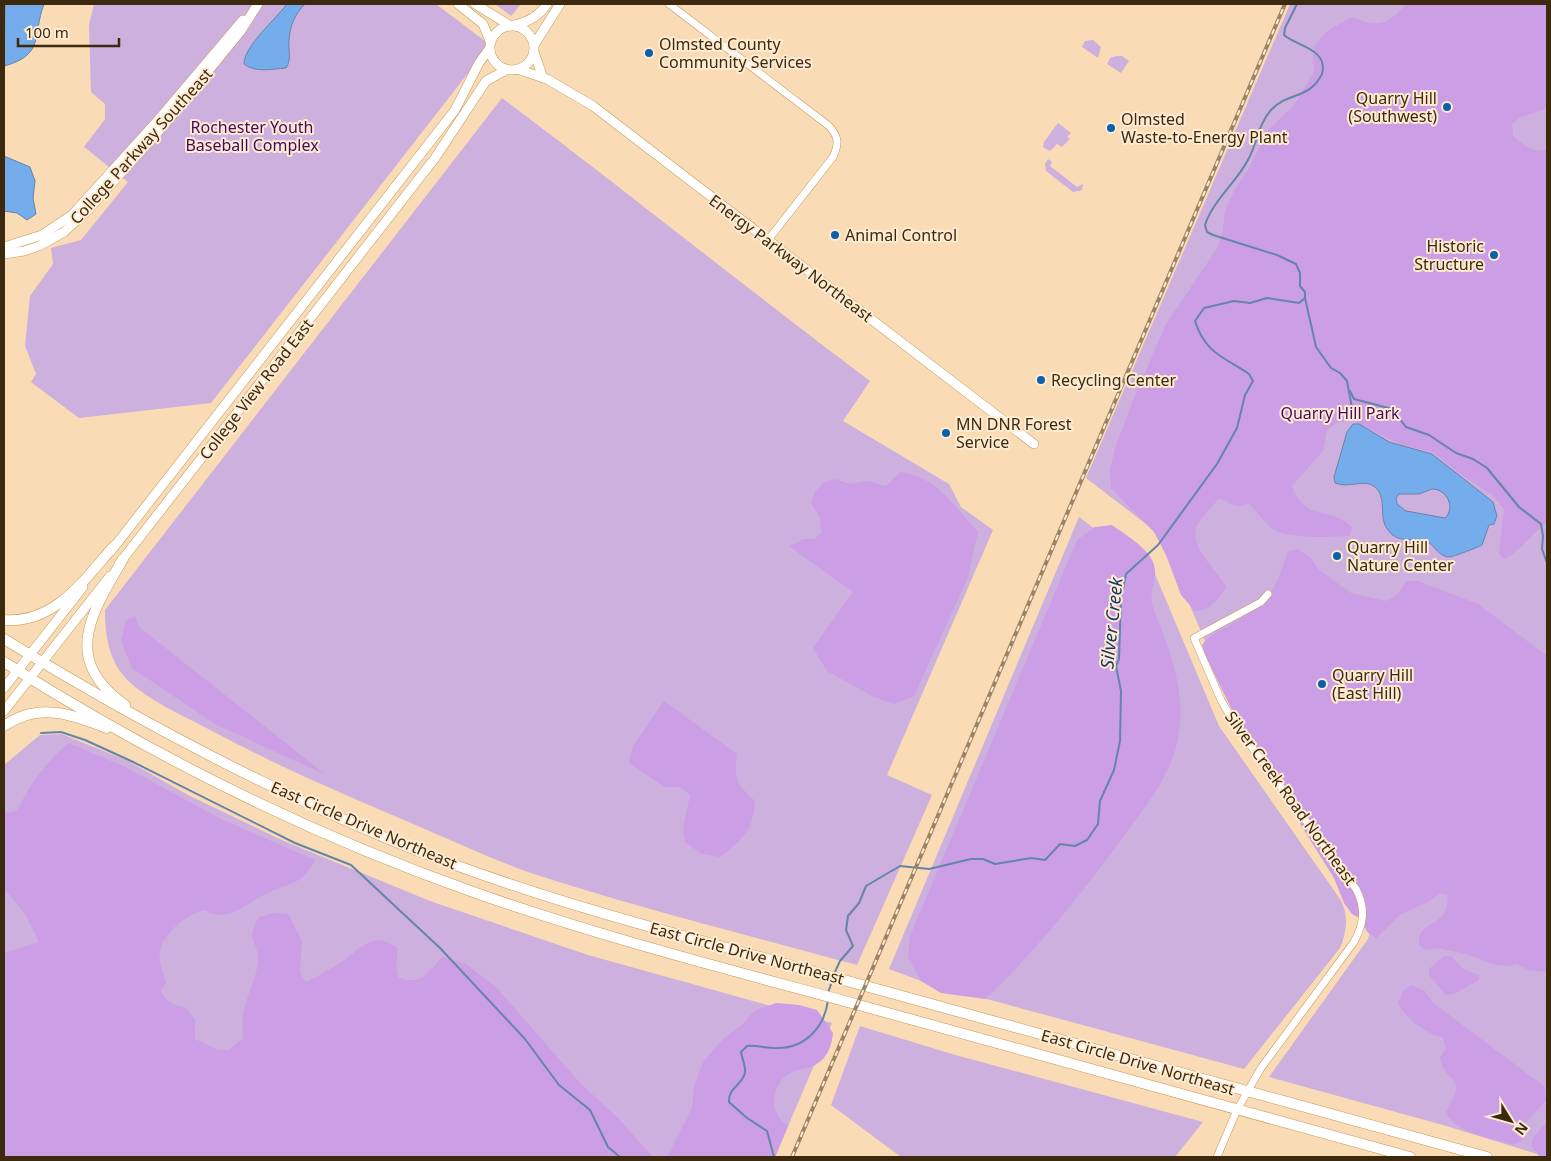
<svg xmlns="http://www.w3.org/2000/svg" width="1551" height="1161" viewBox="0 0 1551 1161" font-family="'Noto Sans',sans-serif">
  <rect width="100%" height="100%" fill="#f9dbb6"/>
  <g fill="#cdb0dd">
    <polygon points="94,4 436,4 490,45 211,403 79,418 31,382 36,374 25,346 30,296 53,264 51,248 81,240 128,182 84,147 105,119 105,104 91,92 89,25"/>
    <polygon points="495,4 521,4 511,16"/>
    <polygon points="1290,4 1547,4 1547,1157 1443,1125 1269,1077 1368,939 1372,922 1208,648 1177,575 1189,557 1086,478"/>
    <polygon points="1093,40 1101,47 1098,58 1082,47 1085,41"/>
    <polygon points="1116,56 1122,56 1129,61 1121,73 1107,64 1110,58"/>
    <path d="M 502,98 C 626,191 746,288 870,381 L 843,421 L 949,484 L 961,507 L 993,530 L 887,775 L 932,795 L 857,965 C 748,935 638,908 531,873 C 491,859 451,840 411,823 C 346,795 281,768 218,734 C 191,719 142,699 123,675 C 108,657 105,632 105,610 Z"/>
    <polygon points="1058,123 1071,133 1067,137 1070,139 1062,147 1057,144 1050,151 1043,147 1044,142"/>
    <polygon points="1048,159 1052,162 1050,166 1077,187 1083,184 1082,190 1073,192 1046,171 1045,164"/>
    <path d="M 1079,517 L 1155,574 L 1219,726 L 1340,899 C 1349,914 1347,932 1340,948 L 1244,1069 L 921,981 L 889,969 Z"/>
    <polygon points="62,734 128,761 190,796 284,841 430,901 588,955 832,1023 775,1157 4,1157 4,765 40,735"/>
    <polygon points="860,1026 952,1054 1203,1122 1175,1157 901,1157 831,1105"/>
  </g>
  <g fill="#cb9ee5">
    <path d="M 1406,4 L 1547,4 L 1547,108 L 1519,118 L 1512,124 L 1513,136 C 1524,145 1533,153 1547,150 L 1547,522 C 1534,531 1517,555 1504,559 L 1499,554 L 1504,509 L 1492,495 L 1460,474 L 1433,452 L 1402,445 L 1353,421 L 1338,422 L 1327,430 L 1323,451 L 1292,486 C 1305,523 1330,505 1352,527 L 1350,536 C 1331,537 1283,540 1269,526 C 1261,519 1256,510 1248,503 L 1238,507 L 1219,498 C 1214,505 1207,511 1201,519 C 1182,543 1216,567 1226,587 C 1218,600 1211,610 1195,611 L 1181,595 L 1166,555 L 1154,532 L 1111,488 L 1110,470 L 1115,448 L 1132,403 L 1166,324 L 1216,250 L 1223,231 L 1225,211 L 1235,189 L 1248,170 L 1269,129 L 1295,104 L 1315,70 C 1306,40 1329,29 1353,17 C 1378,29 1389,24 1406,4 Z"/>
    <path d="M 900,472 C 938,477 953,506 978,532 L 968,577 L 914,696 L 894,704 L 874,697 L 827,671 L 813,648 L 853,592 L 789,546 L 804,539 L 814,539 L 821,533 L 820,518 L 811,503 L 815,492 L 824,482 L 835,479 L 850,484 L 867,481 L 886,486 Z"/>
    <path d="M 1112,525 C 1128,537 1157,552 1155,574 C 1154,587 1149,594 1153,607 C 1168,646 1186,689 1179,732 C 1173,776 1143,809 1118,844 C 1077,899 1035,952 985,999 L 941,993 L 921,981 L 908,957 L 910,936 L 1077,540 L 1095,527 Z"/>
    <path d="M 1297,549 L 1311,558 L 1319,570 L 1351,593 L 1386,601 L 1398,594 L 1406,581 L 1418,581 L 1478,604 L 1547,656 L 1547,972 L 1529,970 L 1516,964 L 1507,966 L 1493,964 L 1466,954 L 1437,948 L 1425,950 L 1419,945 C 1418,922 1438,927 1445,911 C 1448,907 1447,900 1448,895 L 1440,893 L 1430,901 L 1401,914 L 1376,938 L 1367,932 L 1361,919 L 1352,914 L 1344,903 L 1334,878 L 1280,792 L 1273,772 L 1233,712 L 1205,655 L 1202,645 C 1209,635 1219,631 1230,625 C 1269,603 1274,593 1288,551 Z"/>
    <polygon points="135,616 139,627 326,775 215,724 132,668 121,641 126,621"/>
    <path d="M 664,701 L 737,754 C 733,778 737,785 755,801 C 752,832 744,838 720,857 L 702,854 L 685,842 L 683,829 L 690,795 L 680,787 L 665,787 L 629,763 L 633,746 Z"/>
    <path d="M 69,743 L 125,767 L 221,819 L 315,860 C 303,884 292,882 270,892 C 248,900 229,926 204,910 C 187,914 163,933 160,951 C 158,961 163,973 166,982 L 161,991 C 166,1003 173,1005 185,1007 L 195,1020 L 195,1039 L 218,1050 L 228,1050 L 243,1038 C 243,1029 241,1019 244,1010 C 248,993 256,980 258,961 C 259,941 244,943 259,917 L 275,913 L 288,914 L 302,941 L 300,973 L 306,982 C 318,976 329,970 340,963 C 360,950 374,928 398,949 L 396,966 L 398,977 C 420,987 429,972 442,957 L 466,964 L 496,987 L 580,1083 L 618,1118 L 653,1157 L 4,1157 L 4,953 L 39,942 L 25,914 L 4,888 L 4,813 L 17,811 C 29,786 46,761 69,743 Z"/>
    <polygon points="1444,956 1452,957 1463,969 1479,975 1479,980 1454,994 1446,995 1429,975 1429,969"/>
    <path d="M 1411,985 L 1425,991 L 1432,1002 L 1545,1087 L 1546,1101 L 1523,1125 L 1526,1134 L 1523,1140 L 1514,1145 C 1493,1138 1456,1134 1446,1112 C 1469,1072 1447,1088 1440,1058 L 1446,1048 L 1443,1038 C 1426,1033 1405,1019 1398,1003 L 1403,991 Z"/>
    <path d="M 776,1003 L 799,1005 L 817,1010 L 833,1033 C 832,1044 828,1057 818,1063 C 810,1069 800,1068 792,1072 C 770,1083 768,1114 788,1126 L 775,1157 L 667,1157 L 692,1108 L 694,1087 L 703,1062 L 724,1038 L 742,1025 L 754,1011 Z"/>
    <polygon points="1547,1122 1547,1157 1540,1157 1531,1146 1534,1136"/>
  </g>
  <g fill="#75aceb" stroke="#6485a9" fill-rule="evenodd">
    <path d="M 5,4 L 44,4 C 32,36 45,55 4,66 Z"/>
    <path d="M 287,4 L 305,4 C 295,14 290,25 289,40 C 288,50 292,59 286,68 C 272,69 256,73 244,64 C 244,46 276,19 287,4 Z"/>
    <polygon points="4,156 30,167 35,181 33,198 36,214 27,220 17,213 4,211"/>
    <path d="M 1353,424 L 1359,424 L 1389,442 L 1432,454 L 1493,502 L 1497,516 L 1494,524 L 1489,525 L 1482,545 C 1479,547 1452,557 1450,557 C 1439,557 1436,547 1428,542 C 1413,535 1398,547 1386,527 C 1379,514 1387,498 1375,487 C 1364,478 1350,489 1335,483 L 1334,477 L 1347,432 ZM 1432,489 C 1447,489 1456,508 1445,518 L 1406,511 L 1397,504 L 1396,498 L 1399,494 L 1419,494 Z"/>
  </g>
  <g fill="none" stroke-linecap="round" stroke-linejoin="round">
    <g stroke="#6485a9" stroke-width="2">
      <polyline points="1305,298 1316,347 1331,368 1340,373 1347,381 1353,413"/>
      <polyline points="1350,391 1354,399 1392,409 1406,427 1429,435 1456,453 1473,459 1487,468 1519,507 1541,524 1543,536 1542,549 1547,563"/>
      <polyline points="41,733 61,732 85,740 131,761 295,843 351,865 440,948 525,1039 559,1085 590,1110 608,1147 620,1157"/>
      <path d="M 834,974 L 840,961 L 853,946 L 846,930 L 848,916 L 859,903 L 866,886 L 900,866 L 929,869 L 971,859 L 983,859 L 995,864 L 1031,858 L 1045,860 L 1060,844 L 1075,846 L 1087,840 L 1098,824 L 1100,801 L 1114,770 L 1120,741 L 1121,691 L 1116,666 L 1119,659 L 1121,598 L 1126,574 L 1158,545 L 1217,464 L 1237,428 L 1245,395 L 1253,381 L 1249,374 C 1224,357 1205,353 1195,321 L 1204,308 L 1234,301 L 1250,303 L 1267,298 L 1299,303 L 1305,298 L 1305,292 L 1300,286 L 1300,273 L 1296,264 L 1277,255 L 1213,235 L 1207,232 L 1205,225 C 1213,200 1238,181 1249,158 C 1257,143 1259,123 1271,110 C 1289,91 1309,100 1322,74 C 1329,49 1296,46 1284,35 L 1285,28 L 1297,4"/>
      <polyline points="828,993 832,981"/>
      <path d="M 774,1157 L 767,1131 L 747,1118 L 729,1102 C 728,1088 742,1085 745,1073 C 746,1066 742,1059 741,1052 L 747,1046 C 758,1045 768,1049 778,1048 C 806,1048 825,1026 828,1000"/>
    </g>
    <g stroke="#c69758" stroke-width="8">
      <g id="street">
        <path d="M 669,4 L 829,126 C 839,137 839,144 833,157 L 768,240"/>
        <path d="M 1217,1157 L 1237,1110 L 1261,1068 L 1354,942 C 1364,924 1366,908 1356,889 L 1234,723 L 1221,700 L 1194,638 L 1261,602 L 1268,594"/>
      </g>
    </g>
    <g stroke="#c69758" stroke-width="10">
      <g id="secondary">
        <polyline points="458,4 483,24 490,41"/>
        <polyline points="475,4 509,25"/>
        <path d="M 515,25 C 528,22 540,15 547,4"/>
        <circle cx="512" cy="48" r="22"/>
        <polyline points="534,45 560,4"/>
        <polyline points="534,52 543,78"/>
        <polyline points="517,69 547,79 593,106 1034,444"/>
        <polyline points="4,247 42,235 72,215 159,119 243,20"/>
        <polyline points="4,254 24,251 39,246 64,232 87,211 165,124 240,32 258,4"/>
        <polyline points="111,551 455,110 479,63 489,49"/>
        <polyline points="119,564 435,158 486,81 506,70"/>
        <polyline points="4,688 83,587"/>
        <polyline points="4,711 110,576"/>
      </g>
    </g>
    <g stroke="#c69758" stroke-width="11">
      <g id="primary">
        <path d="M 123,559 C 92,613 60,659 125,705"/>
        <path d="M 4,620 C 55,624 84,580 114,546"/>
        <path d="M 4,639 C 126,714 253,782 386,838 C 472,874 561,902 651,927 L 1487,1157"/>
        <path d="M 4,662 C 151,755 311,835 476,893 C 601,937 731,970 859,1005 C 1043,1055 1226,1107 1410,1157"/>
        <path d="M 4,726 C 38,702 71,714 107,728"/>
      </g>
    </g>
    <use href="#street" stroke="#fff" stroke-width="7"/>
    <use href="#secondary" stroke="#fff" stroke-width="9"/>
    <use href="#primary" stroke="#fff" stroke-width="10"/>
    <g stroke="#9b8363" stroke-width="4">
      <polyline id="rail" points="792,1157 1285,4"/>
    </g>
    <use href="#rail" stroke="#ffebd2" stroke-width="2" stroke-dasharray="5.5" stroke-linecap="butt"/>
  </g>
  <g fill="#0b60ae" stroke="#ffebd2" stroke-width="2">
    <circle cx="649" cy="53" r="5"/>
    <circle cx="1447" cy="107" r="5"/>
    <circle cx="1111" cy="128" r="5"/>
    <circle cx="835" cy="235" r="5"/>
    <circle cx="1494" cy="255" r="5"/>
    <circle cx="1041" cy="380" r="5"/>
    <circle cx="946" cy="433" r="5"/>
    <circle cx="1337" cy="556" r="5"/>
    <circle cx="1322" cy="684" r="5"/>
  </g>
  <g text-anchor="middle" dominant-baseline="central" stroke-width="4" stroke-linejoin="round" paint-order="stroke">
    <g font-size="16" fill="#3c290e" stroke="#ffebd2" text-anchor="start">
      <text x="659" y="44">Olmsted County<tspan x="659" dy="18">Community Services</tspan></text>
      <text x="1437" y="98" text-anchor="end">Quarry Hill<tspan x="1437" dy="18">(Southwest)</tspan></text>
      <text x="1121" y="119">Olmsted<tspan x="1121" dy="18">Waste-to-Energy Plant</tspan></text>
      <text x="845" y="235">Animal Control</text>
      <text x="1484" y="246" text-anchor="end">Historic<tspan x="1484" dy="18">Structure</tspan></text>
      <text x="1051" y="380">Recycling Center</text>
      <text x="956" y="424">MN DNR Forest<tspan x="956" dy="18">Service</tspan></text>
      <text x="1347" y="547">Quarry Hill<tspan x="1347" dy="18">Nature Center</tspan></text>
      <text x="1332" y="675">Quarry Hill<tspan x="1332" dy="18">(East Hill)</tspan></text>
    </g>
    <g font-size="16" fill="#45085e" stroke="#ffebd2">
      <text x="252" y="127">Rochester Youth<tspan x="252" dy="18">Baseball Complex</tspan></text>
      <text x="1340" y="413">Quarry Hill Park</text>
    </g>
    <g font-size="16" fill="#3c290e" stroke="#ffebd2">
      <text transform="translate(141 146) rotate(-48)">College Parkway Southeast</text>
      <text transform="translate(791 258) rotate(37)">Energy Parkway Northeast</text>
      <text transform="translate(256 389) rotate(-52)">College View Road East</text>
      <text transform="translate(1291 798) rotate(54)">Silver Creek Road Northeast</text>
      <text transform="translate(364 825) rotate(23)">East Circle Drive Northeast</text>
      <text transform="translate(747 953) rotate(15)">East Circle Drive Northeast</text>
      <text transform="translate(1138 1062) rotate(16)">East Circle Drive Northeast</text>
    </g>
    <g font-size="18" font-style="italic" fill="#153a64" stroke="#ffebd2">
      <text transform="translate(1111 623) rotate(-84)">Silver Creek</text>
    </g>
  </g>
  <rect width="1551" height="1161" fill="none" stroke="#3c290e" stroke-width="10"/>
  <g transform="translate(1511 1121) rotate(127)" stroke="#ffebd2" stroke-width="4" paint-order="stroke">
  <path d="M0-4L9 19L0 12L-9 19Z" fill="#3c290e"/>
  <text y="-8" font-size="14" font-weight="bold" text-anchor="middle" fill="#3c290e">N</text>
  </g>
  <path d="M18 38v8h101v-8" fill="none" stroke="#3c290e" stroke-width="2.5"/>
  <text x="25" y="38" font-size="15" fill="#3c290e" stroke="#ffebd2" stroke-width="4" paint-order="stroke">100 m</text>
</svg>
